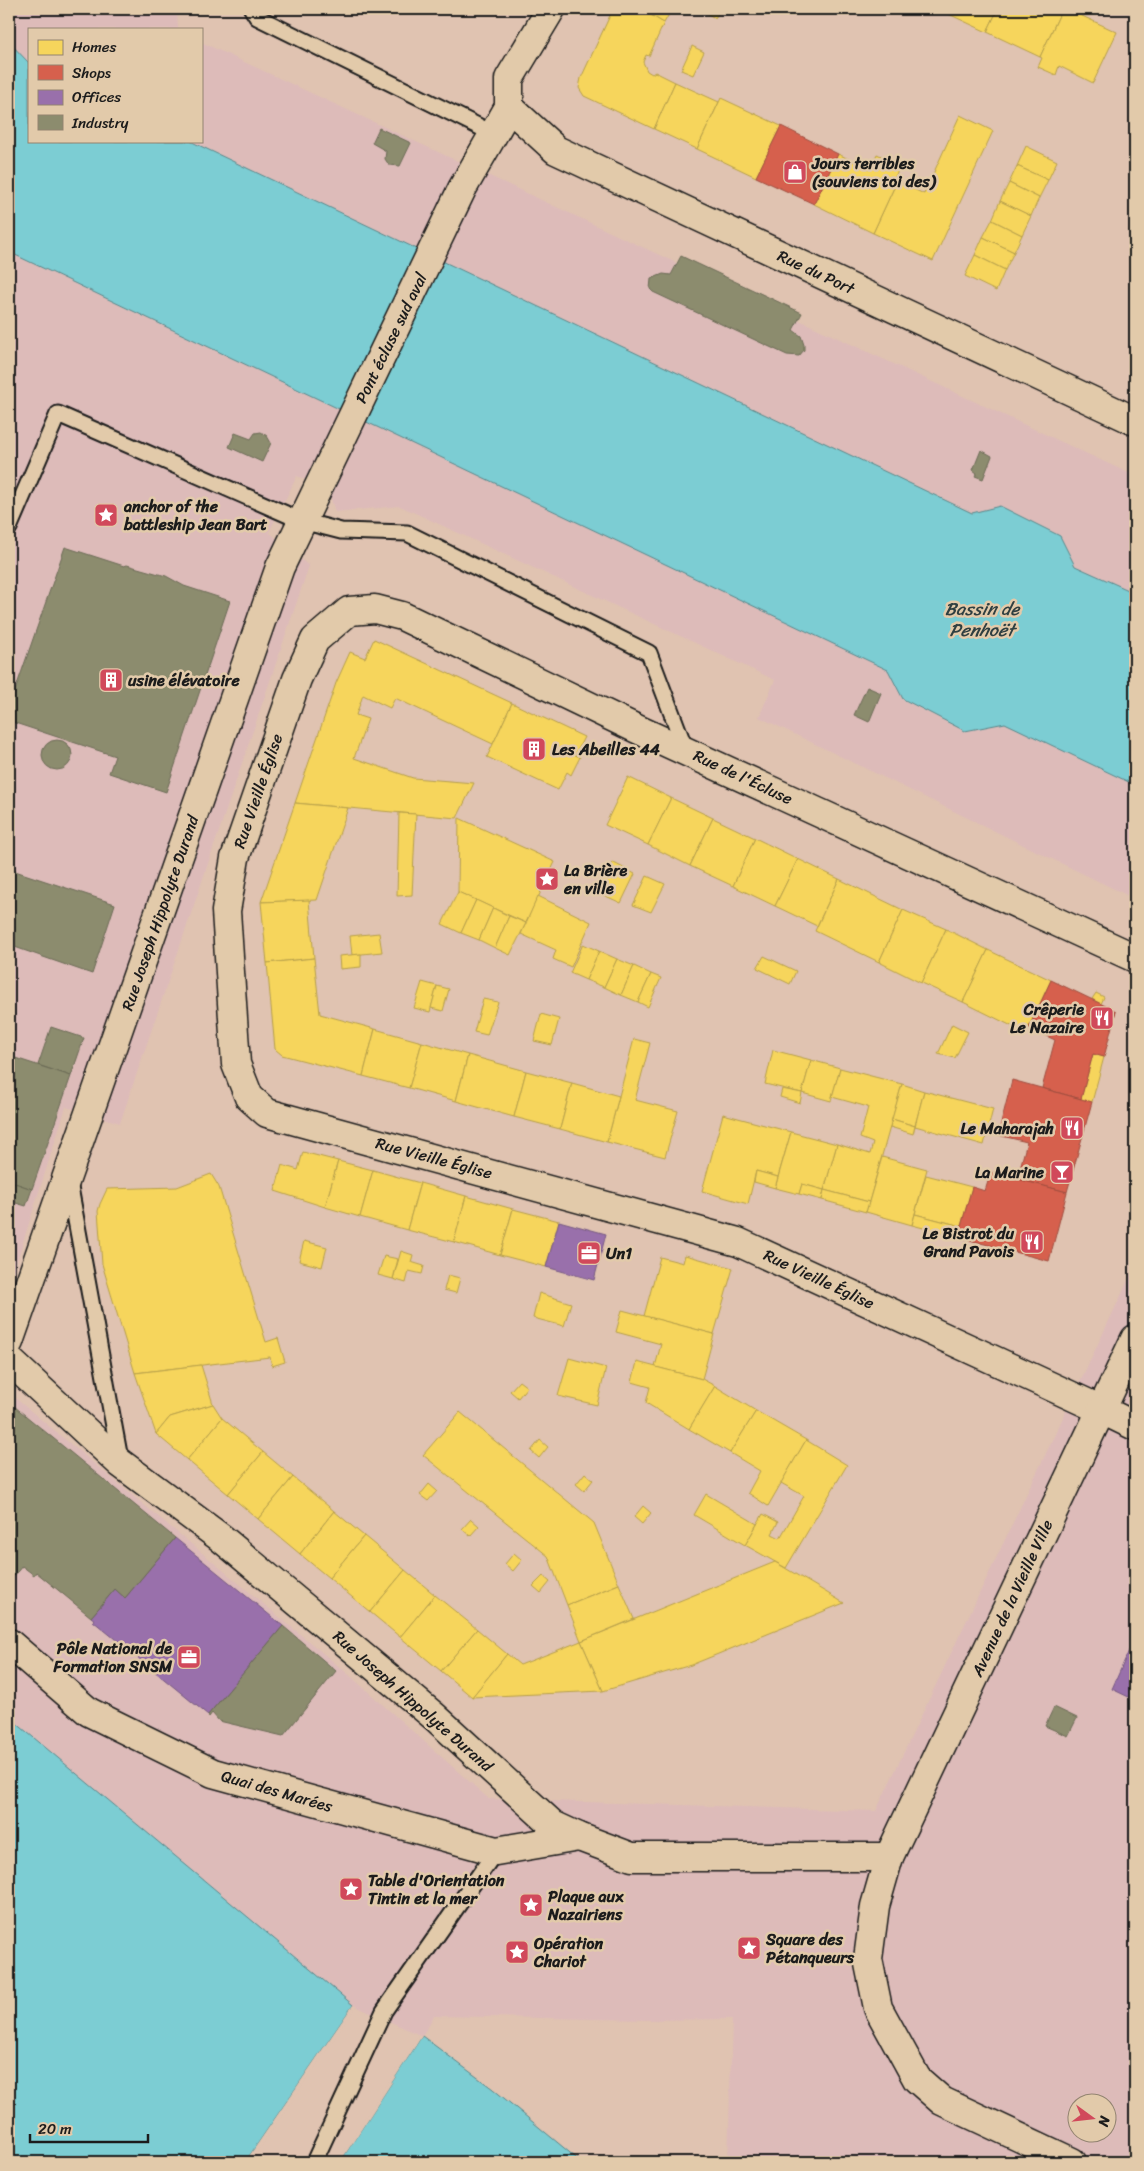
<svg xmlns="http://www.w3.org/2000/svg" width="1144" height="2171" viewBox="0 0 1144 2171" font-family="Sriracha,sans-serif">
  <rect width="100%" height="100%" fill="#e0c3b1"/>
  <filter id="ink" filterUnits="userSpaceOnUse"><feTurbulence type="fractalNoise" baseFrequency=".02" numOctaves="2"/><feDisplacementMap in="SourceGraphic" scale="10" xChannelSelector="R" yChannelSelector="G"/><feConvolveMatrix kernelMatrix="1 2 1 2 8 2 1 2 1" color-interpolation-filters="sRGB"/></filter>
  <g filter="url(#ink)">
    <g fill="#ddbbb9" fill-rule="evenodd">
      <polygon points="9,9 177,9 178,29 29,29 29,63 9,42"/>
      <polygon points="201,42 1135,476 1135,593 1075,566 1060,536 1000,506 973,513 190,141 201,141"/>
      <polygon points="9,252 889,670 903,699 965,731 1005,723 1135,785 1135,899 759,717 775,680 400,506 335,512 328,489 297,476 269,532 309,566 120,1123 66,1107 9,1286"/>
      <path d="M 1135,1266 L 1135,2162 L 728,2162 L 732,2019 L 648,2020 L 434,2016 L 422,2036 L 353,2005 L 9,1717 L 9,1393 L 347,1673 L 489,1799 L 876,1811 ZM 1076,2104 L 1106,2104 L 1106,2134 L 1076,2134 Z"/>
    </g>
    <g fill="#7ccdd3" stroke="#56868a">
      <polygon points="9,42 29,63 29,141 190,141 972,513 1000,506 1060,536 1075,566 1135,593 1135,785 1005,723 965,731 903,699 888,670 9,252"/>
      <polygon points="9,1717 353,2005 245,2162 9,2162"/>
      <polygon points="422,2036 493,2089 581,2162 340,2162"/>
    </g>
    <g fill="#e0c3b1">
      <polygon points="353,2005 355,2006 249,2162 245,2162"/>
      <polygon points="420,2035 422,2036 359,2133 340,2162 338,2162"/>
    </g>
    <g fill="#f6d55c" stroke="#b59e49">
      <polygon points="613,9 641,9 664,23 649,56 646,55 643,62 647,71 652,74 655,72 675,82 654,129 584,96 579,88 581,78"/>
      <polygon points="641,9 672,9 664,23"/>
      <polygon points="699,9 721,9 715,18"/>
      <polygon points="938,9 998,9 987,32"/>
      <polygon points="998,9 1062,9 1040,57 987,32"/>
      <polygon points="1062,9 1067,9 1117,32 1093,83 1059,66 1056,75 1038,67 1042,58 1040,57"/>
      <polygon points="692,46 704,52 693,75 681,70"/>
      <polygon points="675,82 719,102 697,149 654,129"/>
      <polygon points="721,98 781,126 756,177 697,149"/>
      <polygon points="960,115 993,131 933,261 873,233 897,181 924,194"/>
      <polygon points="1026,146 1057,161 1048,180 1017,166"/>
      <polygon points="838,154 870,169 877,154 901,165 894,179 897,181 873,233 814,204"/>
      <polygon points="1017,166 1048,180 1039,198 1009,183"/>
      <polygon points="1009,183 1039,198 1031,216 1000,201"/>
      <polygon points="1000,201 1031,216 1022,235 992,220"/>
      <polygon points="992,220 1022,235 1014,252 983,237"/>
      <polygon points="983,237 1014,252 1005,270 975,255"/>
      <polygon points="975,255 1005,270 996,291 965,276"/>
      <polygon points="374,639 512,703 493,744 395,698 390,708 363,695 356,715 368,719 354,758 413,778 474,783 457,818 295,803 336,683 350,652 365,658"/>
      <polygon points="512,703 584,737 575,755 580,757 571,775 567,772 558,790 487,757"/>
      <polygon points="628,777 671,798 648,845 605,825"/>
      <polygon points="671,798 713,818 690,866 648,845"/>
      <polygon points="295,803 348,808 317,900 261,902"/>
      <polygon points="399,813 416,814 412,895 397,896"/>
      <polygon points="459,818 555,862 526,923 458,892"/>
      <polygon points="713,818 755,838 733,886 690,866"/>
      <polygon points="755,838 798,859 775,906 733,886"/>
      <polygon points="798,859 839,879 817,926 775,906"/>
      <polygon points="612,862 635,874 621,903 597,892"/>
      <polygon points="647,876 665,884 651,912 633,905"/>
      <polygon points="839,879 903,910 879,962 815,931"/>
      <polygon points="458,892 476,900 461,933 442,924"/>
      <polygon points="538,896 591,922 571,967 553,959 556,950 521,934"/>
      <polygon points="309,900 314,958 267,963 261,902"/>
      <polygon points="476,900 493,908 479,940 461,933"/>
      <polygon points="493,908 509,916 495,948 479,940"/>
      <polygon points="903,910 946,929 921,983 879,962"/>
      <polygon points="509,916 526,923 510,955 495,948"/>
      <polygon points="946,929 988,950 963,1002 921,983"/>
      <polygon points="379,933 382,952 352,955 350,936"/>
      <polygon points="583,944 599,951 586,980 570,973"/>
      <polygon points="988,950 1051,980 1026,1033 963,1002"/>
      <polygon points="599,951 617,959 604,987 586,980"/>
      <polygon points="361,954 361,967 340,969 339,956"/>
      <polygon points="764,956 796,971 790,984 757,968"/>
      <polygon points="314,958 320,1014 375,1029 363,1076 282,1055 275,1049 267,963"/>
      <polygon points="617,959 634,966 621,995 604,987"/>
      <polygon points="634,966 651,974 638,1002 621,995"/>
      <polygon points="651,974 661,978 648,1007 638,1002"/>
      <polygon points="422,982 437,986 430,1012 414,1008"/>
      <polygon points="437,986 449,989 443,1011 431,1008"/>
      <polygon points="1096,993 1104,997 1101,1004 1092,999"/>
      <polygon points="483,999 498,1002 487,1035 474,1032"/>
      <polygon points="541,1014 559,1019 552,1045 534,1041"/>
      <polygon points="952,1024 968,1032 955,1058 938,1054"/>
      <polygon points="375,1029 422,1042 409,1088 363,1076"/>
      <polygon points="634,1039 650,1043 635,1100 678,1111 665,1157 607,1142"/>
      <polygon points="422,1042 468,1055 456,1101 409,1088"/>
      <polygon points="773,1050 811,1060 802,1093 765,1084"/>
      <polygon points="1093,1054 1104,1057 1092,1102 1081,1099"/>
      <polygon points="468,1055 526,1071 514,1117 456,1101"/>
      <polygon points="811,1060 840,1068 831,1101 802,1093"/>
      <polygon points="840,1068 902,1084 869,1202 824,1190 837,1144 870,1154 873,1143 860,1138 868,1107 832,1097"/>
      <polygon points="526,1071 572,1083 560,1129 514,1117"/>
      <polygon points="572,1083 619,1096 607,1142 560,1129"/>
      <polygon points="902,1084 924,1091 915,1126 892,1119"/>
      <polygon points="782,1089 802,1093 800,1103 780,1097"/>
      <polygon points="924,1091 993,1109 984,1145 915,1126"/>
      <polygon points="723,1114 791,1132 778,1177 756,1171 748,1204 702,1191"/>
      <polygon points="892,1119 915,1126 913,1134 890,1127"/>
      <polygon points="791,1132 837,1144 824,1190 802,1184 799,1194 775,1188"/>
      <polygon points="303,1152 338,1161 325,1207 275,1191 282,1165 298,1170"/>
      <polygon points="882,1157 927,1169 912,1225 866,1212"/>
      <polygon points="338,1161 373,1170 360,1217 325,1207"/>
      <polygon points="373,1170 420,1183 407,1230 360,1217"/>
      <polygon points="756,1171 778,1177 775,1188 754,1182"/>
      <polygon points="211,1174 219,1187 266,1342 278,1338 285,1362 272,1366 270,1357 135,1373 102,1264 98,1211 100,1204 107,1189 177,1187"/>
      <polygon points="926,1175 972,1187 961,1226 915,1214"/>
      <polygon points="420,1183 466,1196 454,1242 407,1230"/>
      <polygon points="802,1184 824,1190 822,1200 799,1194"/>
      <polygon points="824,1190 869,1202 866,1212 822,1200"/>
      <polygon points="466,1196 513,1209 500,1255 454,1242"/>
      <polygon points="513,1209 559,1221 546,1267 500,1255"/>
      <polygon points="915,1214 961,1226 958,1237 912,1225"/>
      <polygon points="304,1241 327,1247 322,1267 299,1261"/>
      <polygon points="401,1251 413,1255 411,1262 424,1266 422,1274 409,1271 406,1283 393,1279"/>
      <polygon points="685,1255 733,1268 714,1334 644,1316 660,1257 683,1263"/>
      <polygon points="384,1256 398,1259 393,1279 378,1275"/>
      <polygon points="448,1275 460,1278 456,1293 444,1290"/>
      <polygon points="539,1293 571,1303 564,1326 533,1318"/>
      <polygon points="622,1310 714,1334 702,1379 655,1367 661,1344 616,1332"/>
      <polygon points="569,1358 606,1368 597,1405 558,1396"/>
      <polygon points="637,1362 702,1379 715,1386 689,1429 646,1403 650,1387 632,1382"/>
      <polygon points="201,1365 213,1404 170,1417 156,1434 135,1373"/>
      <polygon points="519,1381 527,1387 518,1398 510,1391"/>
      <polygon points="715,1386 756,1411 730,1453 689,1429"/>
      <polygon points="213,1404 222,1418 187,1460 156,1434 170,1417"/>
      <polygon points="756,1411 806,1440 768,1506 748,1493 760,1471 730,1453"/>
      <polygon points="460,1412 594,1523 619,1584 567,1605 548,1556 423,1455"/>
      <polygon points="222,1418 263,1452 228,1494 187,1460"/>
      <polygon points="540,1440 548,1447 539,1458 531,1451"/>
      <polygon points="806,1440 847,1465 786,1568 745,1545 763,1514 778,1522 772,1534 780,1538 804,1496 781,1483"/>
      <polygon points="263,1452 293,1477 258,1519 228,1494"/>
      <polygon points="585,1473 593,1480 584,1491 576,1484"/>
      <polygon points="293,1477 334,1511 300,1554 258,1519"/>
      <polygon points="429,1484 437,1491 428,1501 420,1495"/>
      <polygon points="706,1494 757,1524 745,1545 694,1515"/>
      <polygon points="643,1506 651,1513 642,1524 634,1517"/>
      <polygon points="334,1511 364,1536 329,1578 300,1554"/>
      <polygon points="471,1519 479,1526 470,1536 462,1529"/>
      <polygon points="364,1536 405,1570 370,1612 329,1578"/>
      <polygon points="514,1553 522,1560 513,1571 505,1564"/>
      <polygon points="775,1562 844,1603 691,1665 603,1691 581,1641"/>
      <polygon points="405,1570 435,1595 400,1637 370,1612"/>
      <polygon points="543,1576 550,1582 541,1593 533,1586"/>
      <polygon points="619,1584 634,1619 581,1641 567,1605"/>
      <polygon points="435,1595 477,1629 441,1671 400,1637"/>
      <polygon points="477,1629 507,1654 472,1697 441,1671"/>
      <polygon points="581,1641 603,1691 472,1697 507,1654 520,1665"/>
    </g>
    <g fill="#d6604d" stroke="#9e4c3e">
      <polygon points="781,126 838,154 814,204 756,177"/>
      <polygon points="1051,980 1116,1011 1104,1057 1093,1054 1081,1099 1042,1088 1055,1040 1029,1028"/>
      <polygon points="1012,1080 1092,1102 1067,1192 1017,1179 1027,1142 998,1135"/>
      <polygon points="991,1172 1067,1192 1049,1261 958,1237 972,1187 985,1191"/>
    </g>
    <g fill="#9970ab" stroke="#745780">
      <polygon points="559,1221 606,1234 594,1280 546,1267"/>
      <polygon points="175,1538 283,1626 208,1715 93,1621 95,1620 91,1617 115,1589 125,1598"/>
      <polygon points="1135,1637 1135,1700 1112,1689"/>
    </g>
    <g fill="#8c8c6e" stroke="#6a6a55">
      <polygon points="379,128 411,143 400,166 389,165 385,159 386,151 372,143"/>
      <polygon points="681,256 802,313 793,330 801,336 804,345 804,350 799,356 787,355 653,292 650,289 651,279 663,274 671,275"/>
      <polygon points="261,432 267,436 271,443 262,462 229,447 235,433 251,439 255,433"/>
      <polygon points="981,450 992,456 983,479 975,476 977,473 973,470"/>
      <polygon points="65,547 124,566 127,565 166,576 184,586 230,601 166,792 109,773 115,756 9,721 9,708"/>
      <polygon points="867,687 881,693 869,722 854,715"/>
      <circle cx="57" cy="755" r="15"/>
      <polygon points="9,869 115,904 92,974 9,945"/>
      <polygon points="51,1027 84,1038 71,1076 38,1065"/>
      <polygon points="9,1056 71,1076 32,1189 9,1181"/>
      <polygon points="9,1181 32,1189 26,1206 9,1201"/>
      <polygon points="9,1402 175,1538 125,1598 115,1589 91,1617 36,1572 34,1575 22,1566 9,1582"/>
      <polygon points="283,1626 336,1671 283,1736 219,1721 212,1713 209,1717 208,1715"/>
      <polygon points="1054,1707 1077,1718 1068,1736 1045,1726"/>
    </g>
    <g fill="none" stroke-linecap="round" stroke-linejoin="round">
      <g stroke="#1c1c1c" stroke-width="19">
        <g id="lane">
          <polyline points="252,9 257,17 492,133"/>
          <polyline points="9,528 58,414 302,521 341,531 407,533 649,653 686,751"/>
          <polyline points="69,1182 120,1459"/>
          <polyline points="314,2162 384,2011 496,1851"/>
        </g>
      </g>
      <g stroke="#1c1c1c" stroke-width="31">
        <g id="street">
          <polyline points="509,107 556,150 1135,421"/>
          <polyline points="9,1342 280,567 462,189 509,107 509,79 551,9"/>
          <polyline points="9,1360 120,1463 221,1538 435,1717 553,1825 579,1837 632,1857 889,1857"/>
          <polyline points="1102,1410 738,1242 267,1113 249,1097 236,1064 226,911 235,858 297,679 315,640 349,611 375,609 402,616 637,729 1135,958"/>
          <polyline points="9,1643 89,1712 213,1773 496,1851 579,1837"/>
          <polyline points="1072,2162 942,2101 917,2079 878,2008 868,1959 875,1906 889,1857 1135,1339"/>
        </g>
      </g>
      <g stroke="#1c1c1c" stroke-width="31">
        <polyline id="secondary" points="1102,1410 1135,1426"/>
      </g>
      <use href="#lane" stroke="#e2caaa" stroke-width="15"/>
      <use href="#street" stroke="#e2caaa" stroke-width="28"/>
      <use href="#secondary" stroke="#e2caaa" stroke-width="28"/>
    </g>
  </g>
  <defs>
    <g id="shop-square" transform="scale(1.25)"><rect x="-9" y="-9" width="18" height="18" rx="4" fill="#d1495b" stroke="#e2caaa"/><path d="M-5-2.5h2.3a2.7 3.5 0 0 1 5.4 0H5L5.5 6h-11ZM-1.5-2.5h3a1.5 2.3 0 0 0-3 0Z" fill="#fff"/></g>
    <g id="sight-square" transform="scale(1.25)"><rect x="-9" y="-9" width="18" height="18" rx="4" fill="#d1495b" stroke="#e2caaa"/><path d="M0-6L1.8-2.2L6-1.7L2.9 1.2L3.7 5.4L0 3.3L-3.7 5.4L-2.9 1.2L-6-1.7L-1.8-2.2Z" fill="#fff"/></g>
    <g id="building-square" transform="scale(1.25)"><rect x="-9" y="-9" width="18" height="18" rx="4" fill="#d1495b" stroke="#e2caaa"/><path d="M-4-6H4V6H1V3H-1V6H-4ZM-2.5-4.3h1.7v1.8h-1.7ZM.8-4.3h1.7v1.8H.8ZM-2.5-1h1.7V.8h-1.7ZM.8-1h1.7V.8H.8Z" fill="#fff"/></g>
    <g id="restaurant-square" transform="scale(1.25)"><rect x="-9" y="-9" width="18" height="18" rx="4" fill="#d1495b" stroke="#e2caaa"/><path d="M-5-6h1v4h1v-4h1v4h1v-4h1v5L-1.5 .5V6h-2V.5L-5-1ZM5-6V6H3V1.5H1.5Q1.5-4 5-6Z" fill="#fff"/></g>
    <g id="bar-square" transform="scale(1.25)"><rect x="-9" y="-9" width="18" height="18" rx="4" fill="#d1495b" stroke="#e2caaa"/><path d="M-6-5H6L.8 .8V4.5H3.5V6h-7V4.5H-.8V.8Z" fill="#fff"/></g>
    <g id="office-square" transform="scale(1.25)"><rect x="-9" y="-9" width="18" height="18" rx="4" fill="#d1495b" stroke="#e2caaa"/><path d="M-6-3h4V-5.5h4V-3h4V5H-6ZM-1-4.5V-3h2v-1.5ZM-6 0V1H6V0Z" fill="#fff"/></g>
  </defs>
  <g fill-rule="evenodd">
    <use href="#shop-square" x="795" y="172"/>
    <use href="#sight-square" x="106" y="515"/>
    <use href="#building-square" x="111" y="680"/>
    <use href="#building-square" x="534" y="749"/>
    <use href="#sight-square" x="547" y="879"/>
    <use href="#restaurant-square" x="1102" y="1018"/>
    <use href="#restaurant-square" x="1072" y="1128"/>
    <use href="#bar-square" x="1062" y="1172"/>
    <use href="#restaurant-square" x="1032" y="1242"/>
    <use href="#office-square" x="589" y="1253"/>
    <use href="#office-square" x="189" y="1657"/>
    <use href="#sight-square" x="351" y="1889"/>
    <use href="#sight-square" x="531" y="1905"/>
    <use href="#sight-square" x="749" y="1948"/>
    <use href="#sight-square" x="517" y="1952"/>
  </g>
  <g text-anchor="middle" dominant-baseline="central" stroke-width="5" stroke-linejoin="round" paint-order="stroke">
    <g font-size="16" font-weight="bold" fill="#1c1c1c" stroke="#e2caaa" text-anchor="start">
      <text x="812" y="163">Jours terribles<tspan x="812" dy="18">(souviens toi des)</tspan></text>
      <text x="124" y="506">anchor of the<tspan x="124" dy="18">battleship Jean Bart</tspan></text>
      <text x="128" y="680">usine élévatoire</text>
      <text x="552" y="749">Les Abeilles 44</text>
      <text x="564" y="870">La Brière<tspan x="564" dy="18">en ville</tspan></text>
      <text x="1084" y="1009" text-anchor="end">Crêperie<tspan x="1084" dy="18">Le Nazaire</tspan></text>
      <text x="1054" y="1128" text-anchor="end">Le Maharajah</text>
      <text x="1044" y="1172" text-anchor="end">La Marine</text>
      <text x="1014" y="1233" text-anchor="end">Le Bistrot du<tspan x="1014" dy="18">Grand Pavois</tspan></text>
      <text x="606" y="1253">Un1</text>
      <text x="172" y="1648" text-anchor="end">Pôle National de<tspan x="172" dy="18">Formation SNSM</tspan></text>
      <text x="368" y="1880">Table d'Orientation<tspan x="368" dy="18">Tintin et la mer</tspan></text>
      <text x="548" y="1896">Plaque aux<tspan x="548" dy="18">Nazairiens</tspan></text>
      <text x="766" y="1939">Square des<tspan x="766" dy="18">Pétanqueurs</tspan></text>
      <text x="534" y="1943">Opération<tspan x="534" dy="18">Chariot</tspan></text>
    </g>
    <g font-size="16" fill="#1c1c1c" stroke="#e2caaa">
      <text transform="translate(816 272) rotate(25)">Rue du Port</text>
      <text transform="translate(391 338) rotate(-64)">Pont écluse sud aval</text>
      <text transform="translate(743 777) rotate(25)">Rue de l'Écluse</text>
      <text transform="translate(258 791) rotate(-71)">Rue Vieille Église</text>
      <text transform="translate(160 913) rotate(-71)">Rue Joseph Hippolyte Durand</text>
      <text transform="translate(434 1158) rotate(15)">Rue Vieille Église</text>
      <text transform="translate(819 1279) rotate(25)">Rue Vieille Église</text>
      <text transform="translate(1012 1598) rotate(-65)">Avenue de la Vieille Ville</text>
      <text transform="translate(413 1701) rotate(41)">Rue Joseph Hippolyte Durand</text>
      <text transform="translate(277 1791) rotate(16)">Quai des Marées</text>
    </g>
    <g font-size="18" font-style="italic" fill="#2f3f41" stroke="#e2caaa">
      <text x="982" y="609">Bassin de<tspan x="982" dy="21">Penhoët</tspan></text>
    </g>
  </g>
  <rect width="1144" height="2171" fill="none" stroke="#e2caaa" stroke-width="30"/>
  <rect x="15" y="15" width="1114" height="2141" fill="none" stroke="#1c1c1c" stroke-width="2" filter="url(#ink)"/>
  <rect x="28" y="28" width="175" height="115" fill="#e2caaa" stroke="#938471"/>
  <rect x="38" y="40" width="25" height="15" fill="#f6d55c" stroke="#938471"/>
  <text x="72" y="52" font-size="15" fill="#1c1c1c">Homes</text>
  <rect x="38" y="65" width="25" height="15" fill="#d6604d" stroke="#938471"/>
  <text x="72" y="78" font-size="15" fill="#1c1c1c">Shops</text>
  <rect x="38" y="90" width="25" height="15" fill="#9970ab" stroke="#938471"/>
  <text x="72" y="102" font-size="15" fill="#1c1c1c">Offices</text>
  <rect x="38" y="115" width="25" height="15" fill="#8c8c6e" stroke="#938471"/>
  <text x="72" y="128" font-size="15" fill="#1c1c1c">Industry</text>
  <g transform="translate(1092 2118) rotate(105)"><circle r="24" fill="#e2caaa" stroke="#938471"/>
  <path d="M0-4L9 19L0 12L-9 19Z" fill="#d1495b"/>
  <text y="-8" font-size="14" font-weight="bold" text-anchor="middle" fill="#1c1c1c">N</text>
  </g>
  <path d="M30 2134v8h118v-8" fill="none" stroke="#1c1c1c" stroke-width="2.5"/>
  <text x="38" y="2134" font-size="15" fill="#1c1c1c" stroke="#e2caaa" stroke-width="4" paint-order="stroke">20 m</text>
</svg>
